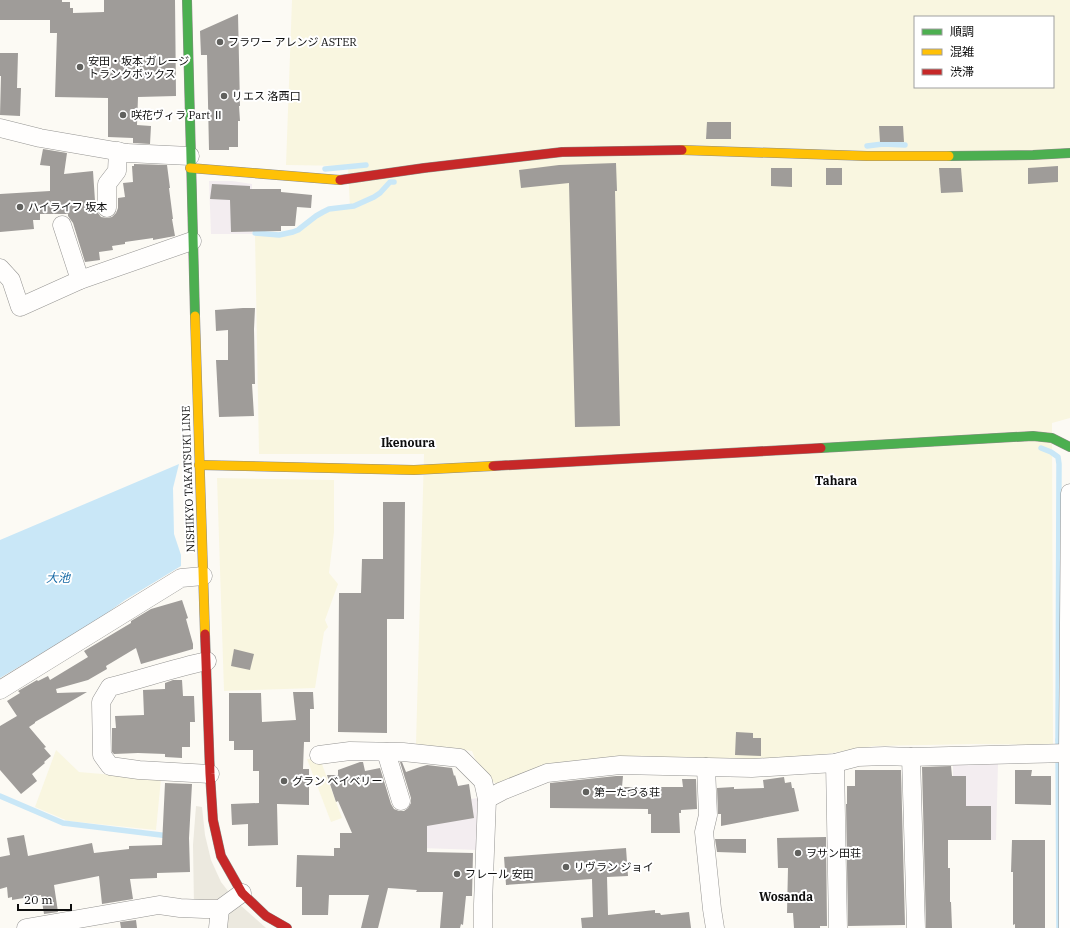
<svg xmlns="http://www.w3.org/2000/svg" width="1070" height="928" viewBox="0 0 1070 928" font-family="'IBM Plex Serif','Noto Sans JP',serif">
  <rect width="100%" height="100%" fill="#fcfaf4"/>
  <g fill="#f3edf0">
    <polygon points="209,181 232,181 252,184 252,234 211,234"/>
    <polygon points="998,764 996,840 953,840 953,765"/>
    <polygon points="477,798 479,804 478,850 365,846 405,811"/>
  </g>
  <g fill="#f9f6e0" fill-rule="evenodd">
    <path d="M 292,0 L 1070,0 L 1070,418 L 1052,423 L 1053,745 L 976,744 L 874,746 L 802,758 L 496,784 L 480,771 L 472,751 L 416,744 L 424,454 L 259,454 L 255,235 L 286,235 L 305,227 L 324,212 L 350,208 L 348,166 L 286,165 ZM 915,17 L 1053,17 L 1053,87 L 915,87 Z"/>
    <polygon points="217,478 334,480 334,532 329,573 338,584 325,620 328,627 324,632 315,688 224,691"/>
    <polygon points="56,750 79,772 161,779 156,830 68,821 35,807"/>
    <polygon points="307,759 320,759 342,818 331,822"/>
  </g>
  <g fill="#ece9df">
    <polygon points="196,806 202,807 205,835 211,860 221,882 228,891 228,896 225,902 194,906 193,845"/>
    <polygon points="239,904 266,928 225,928 226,916"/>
  </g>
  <polygon fill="#c9e7f7" points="179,464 173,488 174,534 181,555 181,566 125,600 96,621 0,678 0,540"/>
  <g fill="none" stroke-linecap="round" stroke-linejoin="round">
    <g stroke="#c9e7f7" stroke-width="5.5">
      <polyline points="867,146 883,144 905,145"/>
      <polyline points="325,169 366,165"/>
      <polyline points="255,233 279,235 293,232 298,230 316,216 323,212 329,209 354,206 374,197 380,193 390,182 394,182"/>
      <polyline points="1041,448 1051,452 1058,457 1059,464 1058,740 1061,740"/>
      <polyline points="1058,740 1059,928"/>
      <polyline points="0,796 63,823 169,836"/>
    </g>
  </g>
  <g fill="#9f9c99">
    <polygon points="0,0 62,0 62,2 70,2 70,8 73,8 73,13 104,12 104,0 175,0 176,96 138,97 137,125 151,126 150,144 133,143 133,138 108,137 108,98 55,97 57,33 50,33 50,20 0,20"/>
    <polygon points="238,14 240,106 239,106 240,121 238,121 238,147 229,147 229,150 209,150 207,55 201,55 200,31"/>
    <polygon points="0,53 18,53 17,88 21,88 20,116 0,115 1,76 0,76"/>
    <polygon points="707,122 731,122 731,139 706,139"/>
    <polygon points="879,126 903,126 904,142 880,142"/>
    <polygon points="43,149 67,153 64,174 93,171 95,201 96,201 98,213 101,217 107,218 112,217 116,213 118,208 118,198 125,197 123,183 133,182 132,166 134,166 134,164 167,165 170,188 169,188 173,219 172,219 175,236 153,240 153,238 125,242 125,244 112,246 113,250 99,252 100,260 85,262 73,223 68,216 68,214 40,214 40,220 33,220 34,229 0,232 0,194 50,191 50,166 40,165"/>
    <polygon points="616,163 617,191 615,191 620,426 575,427 569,183 521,188 519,170 559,165"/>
    <polygon points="1058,166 1058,182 1028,184 1028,168"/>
    <polygon points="771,168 792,168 792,187 771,186"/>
    <rect x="826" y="168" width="16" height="17"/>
    <polygon points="939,168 961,168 963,192 941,193"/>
    <polygon points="212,184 250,186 250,189 281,189 281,192 312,195 311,208 297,207 295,226 281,226 281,231 231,232 230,200 210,199"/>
    <polygon points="243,308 255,308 254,329 255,384 252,384 254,416 219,417 216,360 228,360 228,330 216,331 215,310"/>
    <polygon points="383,502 405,502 404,619 387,619 387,733 338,732 339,593 361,593 362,559 383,559"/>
    <polygon points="182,600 188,618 186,619 193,644 193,649 141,664 136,648 106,666 107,669 88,680 56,689 57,693 87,692 35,722 35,723 29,727 46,747 44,748 51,756 44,762 45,763 32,774 37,781 21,794 0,770 0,726 17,716 7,701 20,693 18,691 37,680 38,681 48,676 50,680 88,657 84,651 131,623 131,621 151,609"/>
    <polygon points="234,649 254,654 250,670 231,666"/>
    <polygon points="173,680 182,680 183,696 194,696 195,722 190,722 190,747 182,747 182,758 165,757 165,754 138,753 114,754 112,752 112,728 116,728 115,716 144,715 143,690 165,689 165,683"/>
    <polygon points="293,692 313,692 314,709 310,709 310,742 304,742 303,769 309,769 309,805 277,804 278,845 248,846 248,824 232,825 231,804 259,803 259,771 253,771 253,750 234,750 234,741 229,741 229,693 261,693 262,722 296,720"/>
    <polygon points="736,732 753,733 753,738 761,738 761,756 735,755"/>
    <polygon points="360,762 363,762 365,771 380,768 391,804 394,809 399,811 404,811 408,808 411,803 411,798 400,762 402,762 406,772 420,767 427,765 452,768 454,776 455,775 458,786 469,784 474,818 427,826 427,852 473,853 472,896 466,896 463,925 461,924 460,928 440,928 443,892 416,892 417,890 388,888 378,928 361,928 369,895 329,895 328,915 302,915 302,887 296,887 297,855 334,856 334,848 340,848 340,833 352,833 338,801 336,802 327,775 338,775 338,770"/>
    <polygon points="951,766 952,776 966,776 966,806 991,806 991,840 948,840 948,868 950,868 950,902 951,902 952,928 926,928 922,767"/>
    <polygon points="855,770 901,770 905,925 848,926 846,804 847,804 847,786 855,786"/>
    <polygon points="1015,770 1032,770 1031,776 1051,776 1051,805 1015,804"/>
    <polygon points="616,776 623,776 622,787 683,787 682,779 696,779 697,809 681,810 681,813 679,813 680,833 651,833 651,814 648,814 648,809 550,808 550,783"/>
    <polygon points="784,777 785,783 791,782 792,788 794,788 799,811 721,826 721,814 718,814 717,788 734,787 734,789 764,788 763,780"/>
    <polygon points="165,783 192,784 189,838 190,872 157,873 157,878 130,879 133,899 102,904 99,876 54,885 58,912 44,914 41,895 12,900 12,897 8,898 7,887 0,889 0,857 10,855 7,838 24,835 28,856 92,843 94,853 129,849 129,846 162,845"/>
    <polygon points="826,837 827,926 820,926 820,928 794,928 793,913 787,913 788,868 778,868 777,838"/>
    <polygon points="715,839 746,839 746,853 717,852"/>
    <polygon points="1012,840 1045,840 1045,928 1015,928 1015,924 1013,925 1013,872 1011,872"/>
    <polygon points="626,848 628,876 607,877 608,915 655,910 655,913 660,913 661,915 689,912 691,928 582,928 581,918 593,917 592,879 506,885 504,857"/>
    <polygon points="136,920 137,928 121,928 120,922"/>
  </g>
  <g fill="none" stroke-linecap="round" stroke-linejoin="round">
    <g stroke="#959492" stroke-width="19">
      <g id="street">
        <polyline points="0,128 40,138 127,153 190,156"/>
        <polyline points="107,208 107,184 117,171 118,151"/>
        <polyline points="62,225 80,280"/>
        <polyline points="0,268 11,280 20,307 80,280 192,241"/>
        <path d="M 207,661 C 174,668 142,679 110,687 L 101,702 L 102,755 L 110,766 L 139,770 L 210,774"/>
        <polyline points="0,690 181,578 203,576"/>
        <polyline points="386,752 401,801"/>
        <polyline points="319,755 350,751 403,752 460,758 483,781 487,799 483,904 483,928"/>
        <polyline points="911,757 916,928"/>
        <polyline points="835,763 838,928"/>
        <polyline points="706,767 708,815 704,832 712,909 715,928"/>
        <polyline points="487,799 502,791 547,773 620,765 752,768 835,763 858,757 885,756 911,757 1070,753"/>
        <polyline points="26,928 159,905 180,908 204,909 220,909 242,893"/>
        <polyline points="218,928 220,909"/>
        <polyline points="1068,928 1068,753 1070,493"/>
      </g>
    </g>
    <g stroke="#8c8b88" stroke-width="10">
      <g id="fast">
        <polyline points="187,0 195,316"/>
        <polyline points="949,156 1033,155 1070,153"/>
        <polyline points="821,448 1033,436 1052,438 1070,447"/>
      </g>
    </g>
    <g stroke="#8c8b88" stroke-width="10">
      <g id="slow">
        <polyline points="682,150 867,156 949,156"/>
        <polyline points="190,168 340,180"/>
        <polyline points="195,316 205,634"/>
        <polyline points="199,465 414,470 493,466"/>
      </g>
    </g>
    <g stroke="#8c8b88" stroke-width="10">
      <g id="jam">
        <polyline points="340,180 424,168 562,152 682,150"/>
        <polyline points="493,466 821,448"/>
        <polyline points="205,634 210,774 213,820 221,856 242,893 266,916 287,928"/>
      </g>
    </g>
    <use href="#street" stroke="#fffefd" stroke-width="18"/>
    <use href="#fast" stroke="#4caf50" stroke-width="9"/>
    <use href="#slow" stroke="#ffc107" stroke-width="9"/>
    <use href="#jam" stroke="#c62828" stroke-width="9"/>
  </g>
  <g fill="#61615e" stroke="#fff" stroke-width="1.5">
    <circle cx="220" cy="42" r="4"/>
    <circle cx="80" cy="67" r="4"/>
    <circle cx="224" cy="96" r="4"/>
    <circle cx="123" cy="115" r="4"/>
    <circle cx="20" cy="207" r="4"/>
    <circle cx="284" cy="781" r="4"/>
    <circle cx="586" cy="792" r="4"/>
    <circle cx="798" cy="853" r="4"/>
    <circle cx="566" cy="867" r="4"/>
    <circle cx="457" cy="874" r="4"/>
  </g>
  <g text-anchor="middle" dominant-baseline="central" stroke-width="4" stroke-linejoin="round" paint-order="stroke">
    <g font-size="11" fill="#0e0e0e" stroke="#fff" text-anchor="start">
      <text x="228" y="42">フラワー アレンジ ASTER</text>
      <text x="88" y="61">安田・坂本 ガレージ<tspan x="88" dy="13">トランクボックス</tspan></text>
      <text x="232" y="96">リエス 洛西口</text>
      <text x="131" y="115">咲花ヴィラ Part Ⅱ</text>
      <text x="28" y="207">ハイライフ 坂本</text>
      <text x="292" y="781">グラン ベイベリー</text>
      <text x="594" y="792">第一たづる荘</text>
      <text x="806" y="853">ヲサン田荘</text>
      <text x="574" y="867">リヴラン ジョイ</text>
      <text x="465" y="874">フレール 安田</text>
    </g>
    <g font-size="11" fill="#0e0e0e" stroke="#fff">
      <text transform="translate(188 479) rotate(-92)">NISHIKYO TAKATSUKI LINE</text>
    </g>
    <g font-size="12" font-weight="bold" fill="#0e0e0e" stroke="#fff">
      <text x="408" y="442">Ikenoura</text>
      <text x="836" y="480">Tahara</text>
      <text x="786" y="896">Wosanda</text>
    </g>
    <g font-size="12" font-style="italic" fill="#1368a5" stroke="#fff">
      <text x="58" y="577">大池</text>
    </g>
  </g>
  <rect x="914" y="16" width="140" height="72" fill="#ffffff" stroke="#9f9f9f"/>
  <rect x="922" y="29" width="20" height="6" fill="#4caf50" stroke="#9f9f9f"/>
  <text x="950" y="36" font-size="12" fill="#0e0e0e">順調</text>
  <rect x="922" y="49" width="20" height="6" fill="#ffc107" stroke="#9f9f9f"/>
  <text x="950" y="56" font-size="12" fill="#0e0e0e">混雑</text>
  <rect x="922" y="69" width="20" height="6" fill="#c62828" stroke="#9f9f9f"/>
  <text x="950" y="76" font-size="12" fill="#0e0e0e">渋滞</text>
  <path d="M18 904v6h53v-6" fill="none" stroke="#0e0e0e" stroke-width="2"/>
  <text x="24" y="904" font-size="12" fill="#0e0e0e" stroke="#ffffff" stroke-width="3" paint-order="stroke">20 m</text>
</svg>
